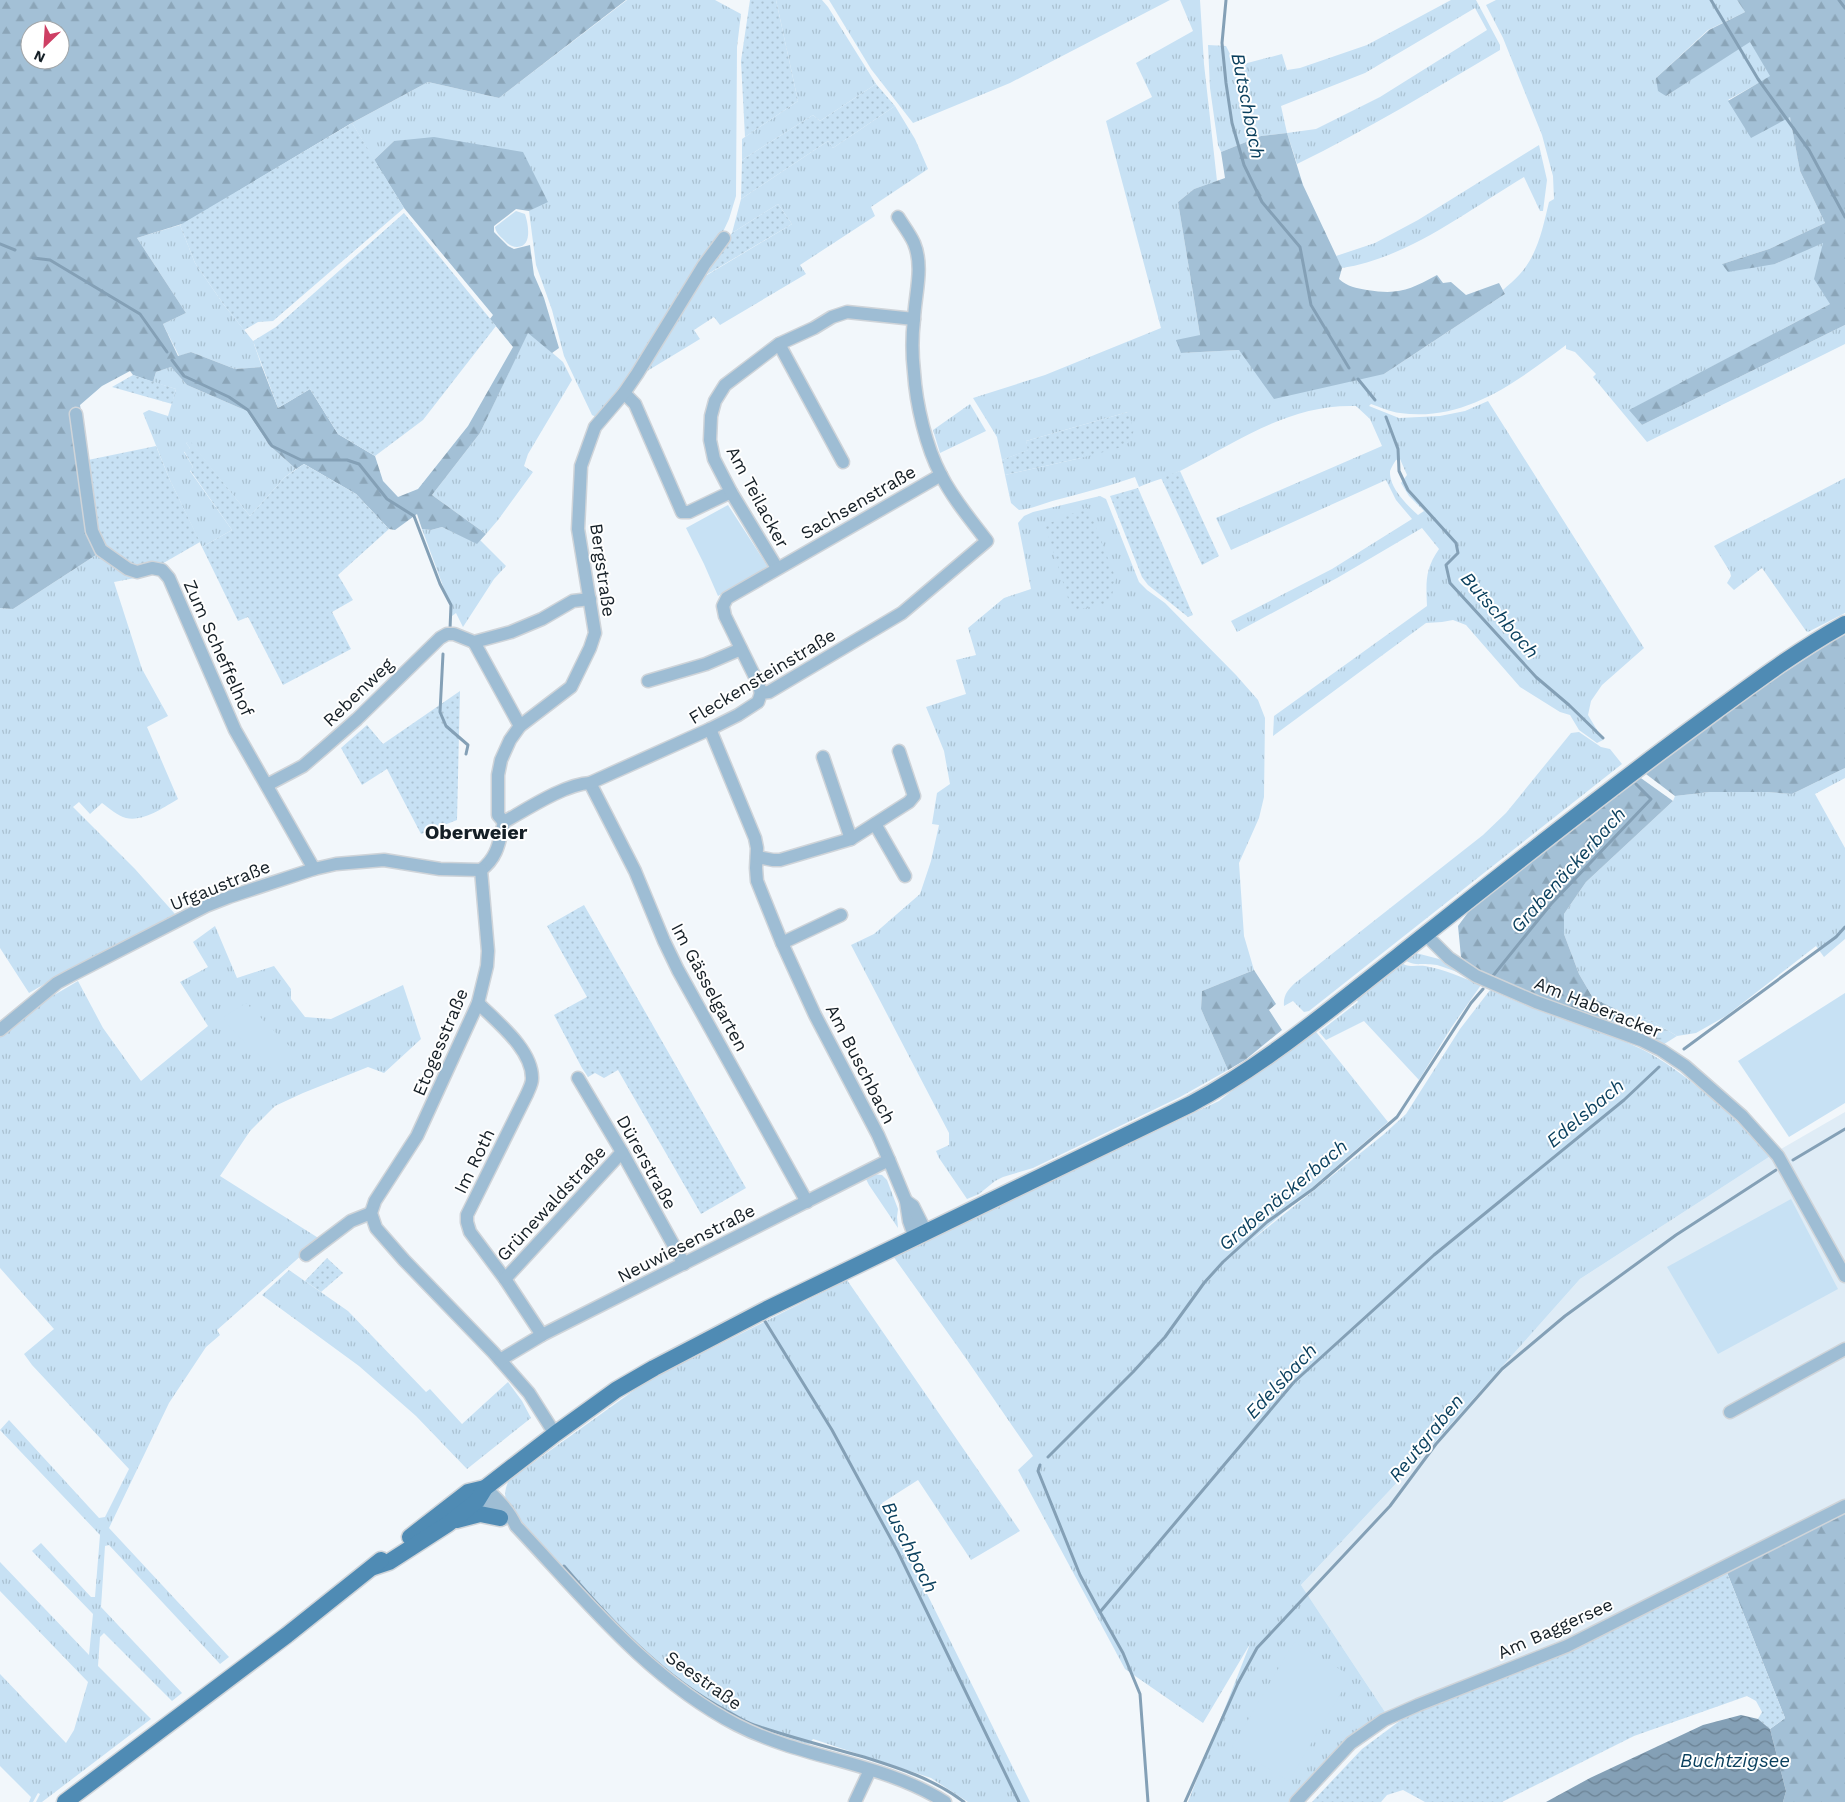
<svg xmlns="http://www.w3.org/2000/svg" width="1845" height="1802" viewBox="0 0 1845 1802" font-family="'Work Sans',sans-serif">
  <defs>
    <pattern id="grass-tufts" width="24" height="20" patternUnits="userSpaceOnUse" patternTransform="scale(1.25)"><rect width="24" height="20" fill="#c7e1f4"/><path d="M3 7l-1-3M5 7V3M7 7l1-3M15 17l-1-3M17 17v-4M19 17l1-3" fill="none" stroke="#aac1d1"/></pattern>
    <pattern id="forest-firs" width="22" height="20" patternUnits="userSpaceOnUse" patternTransform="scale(1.25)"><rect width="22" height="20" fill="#a3c0d6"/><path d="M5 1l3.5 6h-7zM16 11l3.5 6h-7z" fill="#8ba5b8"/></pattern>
    <pattern id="wetland-marsh" width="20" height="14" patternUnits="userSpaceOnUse" patternTransform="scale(1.25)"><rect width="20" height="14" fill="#c7e1f4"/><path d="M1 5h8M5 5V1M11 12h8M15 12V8" fill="none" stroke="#aac1d1"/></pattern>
    <pattern id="park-dots" width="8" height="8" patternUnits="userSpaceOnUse" patternTransform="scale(1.25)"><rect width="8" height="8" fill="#c7e1f4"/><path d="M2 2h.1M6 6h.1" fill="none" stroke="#aac1d1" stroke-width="1.8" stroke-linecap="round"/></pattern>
    <pattern id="water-waves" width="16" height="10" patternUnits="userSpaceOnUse" patternTransform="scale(1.25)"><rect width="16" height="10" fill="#84a0b6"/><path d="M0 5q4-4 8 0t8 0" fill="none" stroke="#6b8294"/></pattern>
  </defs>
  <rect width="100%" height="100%" fill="#f2f7fb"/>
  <polygon fill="#dfecf6" points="1845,1112 1845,1502 1564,1639 1387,1715 1301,1585 1434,1443 1580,1279 1781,1149"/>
  <g fill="url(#grass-tufts)" fill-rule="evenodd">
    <polygon points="627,0 715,0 741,14 737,47 736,196 729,219 722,234 641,355 625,386 596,417 592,415 564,356 552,310 536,265 529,211 548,201 394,141 374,160 352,123 428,82 499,98"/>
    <polygon points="776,0 822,0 828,7 876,84 820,121 813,115 742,160 742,139 798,101"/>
    <polygon points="829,0 1170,0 1010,83 913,123 871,69"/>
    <path d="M 1180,0 L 1200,0 L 1204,64 L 1217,181 L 1194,189 L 1178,202 L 1200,335 L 1181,353 L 1239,350 L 1384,374 L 1505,294 L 1503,290 C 1508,285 1515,280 1520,274 C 1538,254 1543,227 1549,202 L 1554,199 L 1553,176 L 1542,135 L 1503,38 L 1486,5 L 1496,0 L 1737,0 L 1745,12 L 1708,30 L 1656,78 L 1666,96 L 1750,41 L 1771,76 L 1728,100 L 1790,116 L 1800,171 L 1825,223 L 1769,249 L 1722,264 L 1775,264 L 1823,242 L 1830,304 L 1630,410 L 1642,425 L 1845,325 L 1845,344 L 1647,442 L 1593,377 L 1596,374 L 1575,352 L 1566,349 L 1566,345 C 1517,381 1466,422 1400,413 C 1390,412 1380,407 1371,404 L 1369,406 L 1399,418 L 1440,416 L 1465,411 L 1488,401 L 1644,648 L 1602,685 L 1591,701 L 1588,715 L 1603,740 L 1597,743 L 1579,730 L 1570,715 L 1560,712 L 1520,687 L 1466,625 L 1453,620 L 1442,622 L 1426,623 L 1273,736 L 1274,716 L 1427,606 C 1426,582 1425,569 1439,549 L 1422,528 L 1337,578 L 1237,632 L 1231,621 L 1332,569 L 1412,519 L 1396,500 L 1386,480 L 1231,550 L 1216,518 L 1382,446 L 1370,419 L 1356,406 C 1289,404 1239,441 1182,470 C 1168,477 1153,481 1139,487 L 1135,477 C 1109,486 1083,493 1056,500 C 1044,503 1032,509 1019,510 L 1011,503 L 1005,475 L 1081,458 L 1128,412 L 1026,441 L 1029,450 L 1002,460 L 997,437 L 973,398 L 1045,375 L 1161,328 L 1106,121 L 1152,97 L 1136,63 L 1193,31 ZM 1400,459 L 1407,475 L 1401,483 L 1409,496 L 1424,511 L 1418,515 C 1407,505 1389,488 1390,471 C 1391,468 1394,463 1396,460 Z"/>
    <path d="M 1451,0 L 1476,0 L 1500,45 L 1500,50 C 1434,89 1367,130 1297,164 L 1287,133 L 1261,136 L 1221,152 L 1218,145 L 1210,88 L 1208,45 L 1226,46 L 1236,66 L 1282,54 L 1287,70 L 1300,68 L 1367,45 ZM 1475,8 L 1487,30 L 1380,97 L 1316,129 L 1287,133 L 1281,106 L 1365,73 Z"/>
    <polygon points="895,106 915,139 928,169 871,207 875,216 800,265 806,274 720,325 714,317 694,330 700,339 639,376 703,271 707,275 792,224 778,204 732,233 741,199 828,141 833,148"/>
    <path d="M 1539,145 L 1547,180 L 1543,211 L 1540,211 L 1524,177 C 1467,211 1408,258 1342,268 L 1336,256 L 1375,243 L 1418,220 Z"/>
    <polygon points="180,225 195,263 224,305 253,341 262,367 235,369 191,352 179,356 163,324 186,313 137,238"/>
    <polygon points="528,332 563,362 572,380 528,454 524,466 533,472 498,520 486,534 432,495 480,433"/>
    <polygon points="171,367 187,385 247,411 269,445 296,469 285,477 250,516 190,442 186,443 190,448 184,452 193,467 190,471 232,530 202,547 169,478 143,413 149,410 168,416 176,389 153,382 156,372"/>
    <polygon points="970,404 986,431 940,453 933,430"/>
    <polygon points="1845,478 1845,613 1808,632 1806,631 1762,568 1734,590 1727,583 1731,576 1730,572 1714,546"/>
    <polygon points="1100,496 1106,499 1108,504 1139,582 1147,590 1165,603 1236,675 1258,700 1265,718 1264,797 1259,818 1239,863 1244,936 1254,970 1202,991 1201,1009 1228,1070 1180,1097 1033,1168 1003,1177 995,1181 979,1194 967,1199 939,1158 936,1151 949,1145 949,1133 851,945 874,934 920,894 931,861 939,825 932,824 937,793 950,784 944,751 926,707 966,694 956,660 976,655 968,628 1004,598 1031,589 1018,523 1024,516 1033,512"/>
    <polygon points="442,527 477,543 480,540 506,566 494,579 463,627 456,613 452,616 450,605 422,529 431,530"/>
    <path d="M 99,553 L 135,578 L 114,582 L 142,669 L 168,716 L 147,727 L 178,799 C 164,807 144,822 126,818 C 118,816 109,808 102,803 L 90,814 L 79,802 L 73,807 L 135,869 L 175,914 L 65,972 L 29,993 L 0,948 L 0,608 L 13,609 Z"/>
    <path d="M 1579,732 L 1601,747 L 1610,749 L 1622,764 L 1309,1011 L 1304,1012 L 1293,1001 L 1284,1006 C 1283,995 1288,990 1295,983 L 1483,835 L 1506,813 L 1571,733 Z"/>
    <polygon points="1845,768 1845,778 1815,794 1845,848 1845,939 1824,957 1816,946 1726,1016 1696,1033 1677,1036 1654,1022 1620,1011 1593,998 1579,974 1564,934 1564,914 1586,882 1673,801 1675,796 1710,792 1767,792 1792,794"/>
    <polygon points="215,926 237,978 274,966 291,989 291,999 305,1017 331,1019 403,985 421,1039 384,1073 368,1067 303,1093 275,1106 250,1131 220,1176 320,1239 217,1330 220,1335 206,1347 169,1403 109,1528 229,1657 220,1664 109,1545 105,1546 101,1607 182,1693 172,1701 104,1633 100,1637 98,1666 151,1719 42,1802 36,1802 40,1794 38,1793 33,1802 29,1802 31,1797 0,1766 0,1674 66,1743 74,1730 88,1682 0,1591 0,1562 89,1655 93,1614 32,1551 41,1543 91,1597 95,1597 100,1535 0,1430 9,1420 99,1518 105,1517 129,1469 32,1365 24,1354 54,1329 0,1268 0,1036 44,1001 78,981 103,1028 141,1081 208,1026 180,982 208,967 193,942"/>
    <path d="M 1416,953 L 1439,959 L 1460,972 L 1459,973 C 1452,970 1444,967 1437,965 C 1426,963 1410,967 1403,958 Z"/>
    <path d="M 1399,960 C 1406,969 1415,965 1425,966 C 1444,969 1463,978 1481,985 L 1451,1028 L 1419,1080 L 1364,1021 L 1326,1040 L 1319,1032 L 1358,1002 L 1354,996 Z"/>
    <path d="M 1490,990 C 1521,1004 1553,1016 1585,1027 C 1607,1035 1629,1042 1649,1053 C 1695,1079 1733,1118 1772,1155 L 1580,1279 L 1434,1443 L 1301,1585 L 1387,1715 L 1292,1802 L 1188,1802 L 1250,1644 L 1203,1723 L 1125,1669 L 1018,1470 L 1033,1456 L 965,1357 L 893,1256 L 1219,1101 L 1313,1028 L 1388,1122 L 1247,1244 L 1383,1135 L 1406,1114 L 1460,1029 Z"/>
    <polygon points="873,1174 882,1175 887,1180 898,1209 897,1217 898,1228 869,1185 866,1179"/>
    <polygon points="289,1270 348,1311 426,1392 430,1389 462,1424 508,1382 522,1401 531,1418 467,1469 416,1416 359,1366 262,1295"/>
    <path d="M 847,1280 L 1020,1531 L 971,1560 L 918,1480 L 882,1503 L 1030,1802 L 968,1802 L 931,1778 L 813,1739 L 806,1748 L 750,1728 L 693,1694 L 634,1646 L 520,1521 C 508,1506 500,1499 509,1480 L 647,1381 Z"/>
  </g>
  <g fill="url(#forest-firs)" fill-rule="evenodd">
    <path d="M 0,0 L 626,0 L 499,98 L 428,82 L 350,124 L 185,223 L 137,238 L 186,313 L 163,324 L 178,356 L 191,352 L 235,369 L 262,367 L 278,408 L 310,389 L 338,434 L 375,456 L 383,481 L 398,497 L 418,489 L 468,426 L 513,347 L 490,319 L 493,315 L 404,208 L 374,160 L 394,141 L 434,137 L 523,152 L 548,202 L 529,211 L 516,209 L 494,226 L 494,232 L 508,246 L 514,249 L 530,245 L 534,275 L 544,298 L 559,348 L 552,353 L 528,333 L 480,433 L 432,495 L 486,534 L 477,544 L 442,527 L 431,530 L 422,529 L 417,514 L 395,530 L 389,529 L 356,494 L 304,464 L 296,469 L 269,445 L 247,411 L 187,385 L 171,367 L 156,372 L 153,382 L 133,375 L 130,371 L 102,386 L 80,405 L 98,519 L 99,553 L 13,609 L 0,608 ZM 30,30 L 60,30 L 60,60 L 30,60 Z"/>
    <polygon points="1737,0 1845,0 1845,325 1642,425 1629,410 1830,304 1814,279 1823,243 1775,264 1728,272 1722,264 1769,249 1825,223 1800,171 1790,117 1751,138 1728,101 1770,76 1750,42 1666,96 1658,91 1656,78 1709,30 1745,12"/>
    <path d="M 1287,133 L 1303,185 L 1342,268 L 1339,279 C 1348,287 1356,288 1367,290 C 1399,295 1409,290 1437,275 L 1443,283 L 1451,282 L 1466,295 L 1499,283 L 1505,294 L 1384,374 L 1274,399 L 1239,350 L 1181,353 L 1176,340 L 1200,335 L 1178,202 L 1194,189 L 1225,178 L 1221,152 L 1261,136 Z"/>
    <polygon points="1845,633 1845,768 1792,794 1767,792 1710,792 1675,796 1642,771 1785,672"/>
    <polygon points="1638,776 1673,801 1586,882 1564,914 1564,934 1579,974 1593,998 1620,1011 1610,1024 1553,1004 1479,972 1461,957 1458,926 1472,907"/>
    <polygon points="1254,970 1276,1004 1269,1010 1282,1030 1245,1060 1228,1070 1201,1009 1202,991"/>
    <polygon points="1845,1512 1845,1802 1783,1802 1786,1791 1770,1729 1785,1718 1726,1570"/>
  </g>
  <polygon fill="url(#wetland-marsh)" points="1620,1011 1654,1022 1677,1036 1661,1046 1610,1024"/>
  <g fill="url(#park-dots)">
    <polygon points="750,0 776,0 798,101 745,137 741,61"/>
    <polygon points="876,84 895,106 833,148 828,141 741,199 742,160 813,115 820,121"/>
    <polygon points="352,123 404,208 273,321 258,322 244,330 224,305 195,263 180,225"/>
    <polygon points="778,204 792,224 706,275 703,271 732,233"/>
    <polygon points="404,213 496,326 423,420 375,456 338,434 310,389 278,408 253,341 276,327"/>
    <polygon points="133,375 176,389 172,404 112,387"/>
    <polygon points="1128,412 1134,431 1126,446 1081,458 1005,475 1002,460 1028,450 1026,441"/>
    <polygon points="190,441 250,516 285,477 304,464 356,494 389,529 338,575 353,600 332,612 351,649 283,685 248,617 238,621 202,547 232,530 190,470 193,467 184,451 190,448 186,443"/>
    <polygon points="156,446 169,478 200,542 160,565 134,568 104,548 98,538 98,519 88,460"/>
    <polygon points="1180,471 1219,556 1202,565 1161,478"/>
    <polygon points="1138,488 1193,615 1188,617 1148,585 1142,577 1110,496"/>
    <polygon points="1088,507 1116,579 1110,603 1072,611 1045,525"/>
    <polygon points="460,691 457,820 421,834 387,769 362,785 341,748 367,725 383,744"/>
    <polygon points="584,905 746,1188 701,1214 618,1070 604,1078 595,1073 588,1077 582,1068 554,1015 587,997 547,926"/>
    <polygon points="327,1258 343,1273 321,1292 305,1281"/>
    <polygon points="1726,1570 1785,1718 1770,1729 1758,1719 1762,1712 1756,1701 1747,1696 1634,1736 1502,1802 1425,1802 1403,1790 1387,1795 1381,1802 1312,1802 1362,1749 1405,1717 1570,1649"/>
  </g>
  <g fill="#c7e1f4">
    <path d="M 516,211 L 525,214 C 528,223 533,247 517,247 C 511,247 508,244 504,240 C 500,236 496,233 495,227 Z"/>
    <polygon points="728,505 768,567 718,596 704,564 686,528"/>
    <polygon points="1845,993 1845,1103 1789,1137 1738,1061"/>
    <polygon points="246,1003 298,1055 277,1073 224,1022 225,1016"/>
    <polygon points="1791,1199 1838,1289 1718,1354 1667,1267"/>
    <polygon points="1294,1642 1351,1676 1289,1781 1232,1747"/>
  </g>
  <polygon fill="url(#water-waves)" points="1741,1715 1758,1719 1770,1729 1786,1791 1783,1802 1546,1802 1590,1778 1703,1725"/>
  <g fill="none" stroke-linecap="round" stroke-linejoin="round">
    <g stroke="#84a0b6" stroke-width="3">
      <polyline points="1226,0 1222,43 1226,83 1232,123 1244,165 1262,202 1300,247 1311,305 1349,368"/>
      <polyline points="1711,0 1758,79 1809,150 1845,217"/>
      <polyline points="1839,0 1845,8"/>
      <polyline points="0,244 15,250"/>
      <polyline points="33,258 50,260 140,314 167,352"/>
      <polyline points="172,360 184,376 229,397 248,410 272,446 301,460 347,460 359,464 387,499 414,516 440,584 451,605 450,629"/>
      <polyline points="1358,379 1375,400"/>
      <polyline points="1386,417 1398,449 1399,471 1408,490 1456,543 1458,553 1446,565 1450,583 1536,677 1569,705 1603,738"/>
      <polyline points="443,654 440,712 446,726 468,745 466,754"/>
      <polyline points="1492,977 1551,904 1651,799 1636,784"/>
      <polyline points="1684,1049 1836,937 1845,927"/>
      <polyline points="1793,1160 1845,1129"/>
      <polyline points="763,1318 832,1430 898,1552 1019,1802"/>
      <polyline points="1048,1457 1133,1372 1165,1337 1204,1283 1223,1262 1267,1222 1313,1189 1397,1117 1471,1003 1483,989"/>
      <polyline points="1040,1465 1038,1471 1080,1575 1100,1612"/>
      <path d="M 564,1566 C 611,1621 663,1677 727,1711 C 736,1716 745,1722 754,1725 C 790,1737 827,1747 864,1757 C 899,1768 934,1779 964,1802"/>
      <polyline points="1148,1802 1140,1694 1123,1653 1100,1612 1294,1382 1434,1255 1624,1100 1659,1067"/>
      <polyline points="1185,1802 1238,1683 1257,1648 1390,1506 1436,1444 1502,1369 1565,1316 1676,1235 1776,1170"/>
    </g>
    <g stroke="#cfd4d9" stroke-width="15">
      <g id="minor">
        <polyline points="779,344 843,462"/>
        <polyline points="624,393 635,404 682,512 689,512 731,492"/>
        <polyline points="76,414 92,531 101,550 128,569 137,572 152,568 162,570 169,578 235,730 314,869"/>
        <polyline points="777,568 731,492 714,459 710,440 711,416 715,401 725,385 779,344 814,328 832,317 847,312 914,319"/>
        <polyline points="474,642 520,726"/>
        <polyline points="648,681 706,664 741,649"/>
        <polyline points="761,693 758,683 725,616 723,606 727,598 941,475"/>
        <polyline points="710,729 755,838 757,848 756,868 757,881 782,943 815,1015 878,1135 889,1160 906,1201 909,1221 915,1238"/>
        <polyline points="823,757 851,839"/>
        <polyline points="590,783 635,871 664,941 678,970 807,1202"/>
        <polyline points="267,785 303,766 324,748 357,719 440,638 447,634 454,634 474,642 511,632 542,619 573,601 590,599"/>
        <polyline points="504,822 498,815 498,775 501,760 510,740 520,726 571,687 590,648 595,633 578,529 581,466 595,427 624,393 637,374 704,265 724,238"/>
        <polyline points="875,824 905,876"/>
        <polyline points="757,857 773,860 780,860 851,839 909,802 914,796 899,751"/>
        <path d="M 481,870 C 498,857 499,842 504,822 C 527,809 565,784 590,783 L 710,729 L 738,715 L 758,702 L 761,693 L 769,692 L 902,613 L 987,541 C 971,520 953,499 941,475 C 926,447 916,404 914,372 C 912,355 912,336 914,319 C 915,294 924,267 914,243 C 910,234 903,225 898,217"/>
        <polyline points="481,870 488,951 487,966 478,1003 417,1136 375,1201 371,1213 376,1228 404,1260 493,1352 529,1393 555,1434"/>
        <polyline points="1425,934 1449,958 1476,976 1536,1002 1641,1040 1661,1050 1685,1066 1742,1116 1778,1156 1845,1276"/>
        <polyline points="782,943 841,915"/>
        <path d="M 478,1003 C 497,1022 533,1050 532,1079 C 532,1084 529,1089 527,1094 L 467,1215 L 467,1222 L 470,1232 L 505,1279 L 542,1335"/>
        <polyline points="0,1030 57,983 70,976 206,906 229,897 314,869 336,864 384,860 440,869 481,870"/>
        <polyline points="578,1078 622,1152 684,1264"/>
        <polyline points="906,1201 913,1206 926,1232"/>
        <polyline points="306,1255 351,1221 371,1213"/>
        <polyline points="505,1279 622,1152"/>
        <polyline points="500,1360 542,1335 889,1160"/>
        <polyline points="1730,1412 1845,1349"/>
        <path d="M 485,1488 C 498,1499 509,1510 516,1526 C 584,1598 648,1679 737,1725 C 803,1759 882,1762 945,1802"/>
        <polyline points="485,1488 488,1504 503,1519"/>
        <polyline points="855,1802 870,1770"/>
        <polyline points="1296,1802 1351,1743 1384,1720 1418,1705 1567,1646 1845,1506"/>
      </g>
    </g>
    <g stroke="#cfd4d9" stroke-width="19">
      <g id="major">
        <polyline points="457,1520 480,1514 500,1518"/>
        <polyline points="410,1537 468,1492 485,1488"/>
        <path d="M 374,1567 L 389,1562 L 448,1524 L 477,1501 L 485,1488 L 555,1434 L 616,1390 L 654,1368 L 767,1309 L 1191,1104 C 1266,1064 1330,1009 1397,957 C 1493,881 1588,805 1687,732 C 1738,695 1789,655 1845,624"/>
        <polyline points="65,1802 287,1635 381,1560"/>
      </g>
    </g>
    <use href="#minor" stroke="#9ebdd4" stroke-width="12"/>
    <use href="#major" stroke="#4f8bb4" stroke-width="16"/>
  </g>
  <g text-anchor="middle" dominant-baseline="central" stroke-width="4" stroke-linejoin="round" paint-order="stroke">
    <g font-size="18" fill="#151f26" stroke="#fff">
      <text transform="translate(758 497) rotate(62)">Am Teilacker</text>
      <text transform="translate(858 502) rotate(-30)">Sachsenstraße</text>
      <text transform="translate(603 570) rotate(82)">Bergstraße</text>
      <text transform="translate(219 648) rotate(66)">Zum Scheffelhof</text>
      <text transform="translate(762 676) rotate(-31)">Fleckensteinstraße</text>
      <text transform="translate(358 692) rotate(-44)">Rebenweg</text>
      <text transform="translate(220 885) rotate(-22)">Ufgaustraße</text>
      <text transform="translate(710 987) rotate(62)">Im Gässelgarten</text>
      <text transform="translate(1598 1007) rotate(22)">Am Haberacker</text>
      <text transform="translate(440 1042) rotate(-67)">Etogesstraße</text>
      <text transform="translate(861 1064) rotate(63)">Am Buschbach</text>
      <text transform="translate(474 1161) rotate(-64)">Im Roth</text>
      <text transform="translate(647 1162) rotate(61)">Dürerstraße</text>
      <text transform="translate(551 1203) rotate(-47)">Grünewaldstraße</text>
      <text transform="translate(686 1243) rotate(-27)">Neuwiesenstraße</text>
      <text transform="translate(1555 1628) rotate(-24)">Am Baggersee</text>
      <text transform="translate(704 1680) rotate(35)">Seestraße</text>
    </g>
    <g font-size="19" font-style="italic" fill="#093f5d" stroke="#fff">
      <text transform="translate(1248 106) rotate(79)">Butschbach</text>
      <text transform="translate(1500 615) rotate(49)">Butschbach</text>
      <text transform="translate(1568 870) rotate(-48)">Grabenäckerbach</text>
      <text transform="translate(1585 1113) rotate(-40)">Edelsbach</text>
      <text transform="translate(1283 1195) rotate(-40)">Grabenäckerbach</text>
      <text transform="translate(1281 1381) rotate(-47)">Edelsbach</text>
      <text transform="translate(1426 1438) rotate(-51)">Reutgraben</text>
      <text transform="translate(910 1547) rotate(63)">Buschbach</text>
      <text x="1735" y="1760">Buchtzigsee</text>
    </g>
    <g font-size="20" font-weight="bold" fill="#151f26" stroke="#fff">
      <text x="476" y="832">Oberweier</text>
    </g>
  </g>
  <g transform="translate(45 45) rotate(205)"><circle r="24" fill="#ffffff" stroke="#a1a5a8"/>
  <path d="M0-4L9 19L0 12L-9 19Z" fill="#ce3f64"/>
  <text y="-8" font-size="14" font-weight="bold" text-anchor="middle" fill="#151f26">N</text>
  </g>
</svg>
